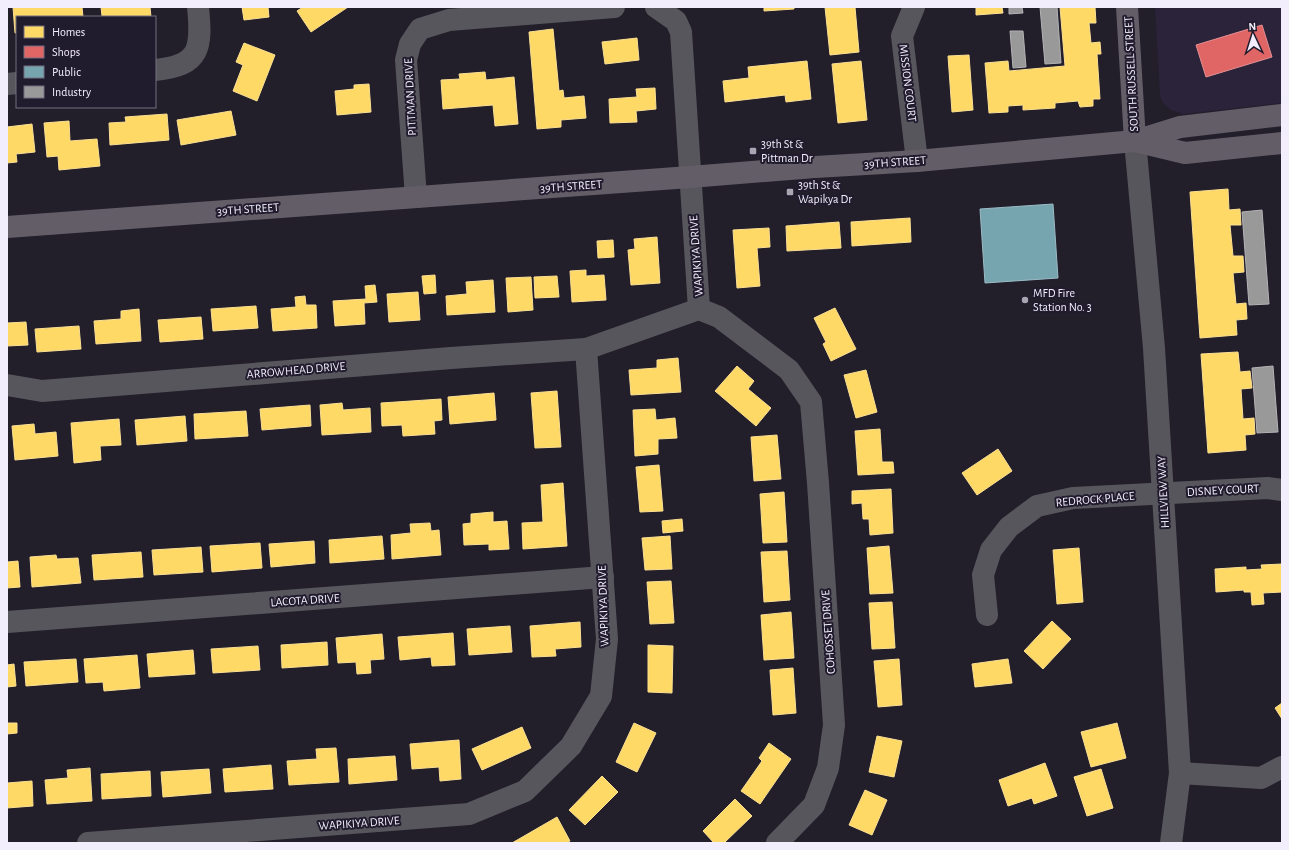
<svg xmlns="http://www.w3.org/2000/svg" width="1289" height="850" viewBox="0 0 1289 850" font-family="'Alegreya Sans',sans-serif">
  <rect width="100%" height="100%" fill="#221f2a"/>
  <polygon fill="#2a233a" points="1155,7 1282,7 1282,103 1184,114 1171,110 1163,103 1160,96"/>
  <g fill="#ffd966" stroke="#fbdf93">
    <polygon points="13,7 82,7 83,17 17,17 17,33 15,33"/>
    <polygon points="101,7 150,7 151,17 102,16"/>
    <polygon points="242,7 268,7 269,17 244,20"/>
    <polygon points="303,7 348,7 311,32 297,11"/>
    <polygon points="764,7 794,7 794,9 764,11"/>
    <polygon points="825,7 855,7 859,52 830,55"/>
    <polygon points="976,7 1002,7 1003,13 976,15"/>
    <polygon points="1060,7 1095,7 1096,23 1089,23 1091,43 1100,42 1101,54 1097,54 1100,99 1093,99 1093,106 1080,107 1078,101 1055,103 1055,108 1023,110 1023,105 1008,106 1008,112 989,113 985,63 1008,61 1009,71 1065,66"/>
    <polygon points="553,29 559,91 563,90 564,98 584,96 586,118 561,120 561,127 537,129 529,32"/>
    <polygon points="637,38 639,60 605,64 602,42"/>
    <polygon points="244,43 275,55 257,101 233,91 243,65 236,62"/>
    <polygon points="969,55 973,110 952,112 948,56"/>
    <polygon points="807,61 811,99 786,102 785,95 725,102 723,81 749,78 748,67"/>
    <polygon points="861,61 867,120 838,123 832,64"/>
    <polygon points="485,72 486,80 514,77 518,124 495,126 493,105 443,109 441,80 460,79 459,74"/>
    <polygon points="369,84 371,112 337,115 335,91 354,89 354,85"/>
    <polygon points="655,88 656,109 636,111 637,122 610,123 609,99 637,97 636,89"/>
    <polygon points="231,111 236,135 181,145 177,120"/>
    <polygon points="167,114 169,140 110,145 109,123 126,122 125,117"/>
    <polygon points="69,121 70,141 97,139 100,166 59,170 58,156 47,157 44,123"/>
    <polygon points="32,124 35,152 16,154 17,162 7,163 7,127"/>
    <polygon points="1228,189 1229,210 1240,209 1241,225 1230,225 1233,256 1243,256 1244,272 1233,273 1236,304 1246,303 1247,319 1236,320 1237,335 1200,338 1190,192"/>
    <polygon points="910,218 911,242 852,246 851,222"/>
    <polygon points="839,222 841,248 787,251 786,226"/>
    <polygon points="769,228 770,247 757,248 760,286 737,288 733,230"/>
    <polygon points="657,237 660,283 631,285 628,250 635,249 634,239"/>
    <polygon points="613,240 614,257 598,258 597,241"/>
    <polygon points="586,270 586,276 604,275 606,300 572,302 570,271"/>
    <polygon points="435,275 436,293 424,294 422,276"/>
    <polygon points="557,276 559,297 535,298 534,277"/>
    <polygon points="531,277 533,310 508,312 506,278"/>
    <polygon points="493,280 495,312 447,315 446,296 467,294 466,282"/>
    <polygon points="375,285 377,302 364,303 365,324 335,326 333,301 366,299 365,286"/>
    <polygon points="418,292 420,320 389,322 387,294"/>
    <polygon points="305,296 306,305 316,305 317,328 273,331 271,309 296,307 295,297"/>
    <polygon points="256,306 258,328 213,331 211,309"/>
    <polygon points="835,308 856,349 831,361 823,344 826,342 814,318"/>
    <polygon points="139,309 141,341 96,344 94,321 121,319 121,311"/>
    <polygon points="201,317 203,339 160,342 158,320"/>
    <polygon points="26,322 28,345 7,346 7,323"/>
    <polygon points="79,326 81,349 37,352 35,329"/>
    <polygon points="1238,352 1240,372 1250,371 1252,388 1241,389 1243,419 1254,418 1255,434 1245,435 1246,450 1208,453 1201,354"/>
    <polygon points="678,358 681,392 631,395 629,370 657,368 657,360"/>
    <polygon points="737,366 754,381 748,389 771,408 756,426 715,391"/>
    <polygon points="866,370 877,412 856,418 844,375"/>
    <polygon points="557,391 561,447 535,448 531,393"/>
    <polygon points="494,393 496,420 450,424 448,397"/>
    <polygon points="441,399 442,420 434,421 435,434 403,436 402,425 382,426 381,403"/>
    <polygon points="342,403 343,410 370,408 371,432 322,435 320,405"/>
    <polygon points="310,405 311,426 262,430 260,409"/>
    <polygon points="655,409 656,420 675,418 677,438 658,439 658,454 635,456 633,410"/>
    <polygon points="246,411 248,436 195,439 194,414"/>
    <polygon points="185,416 187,441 137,445 135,420"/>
    <polygon points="119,419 121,445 100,446 101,460 74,463 71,423"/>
    <polygon points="34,424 35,434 56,432 58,456 15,460 12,426"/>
    <polygon points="880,429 882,462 893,462 894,473 858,475 855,431"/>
    <polygon points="777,435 781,479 754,481 751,437"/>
    <polygon points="998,449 1012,471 977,495 962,473"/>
    <polygon points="659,465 663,511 640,512 636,467"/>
    <polygon points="563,483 567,546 523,549 522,523 543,522 541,485"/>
    <polygon points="891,489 893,533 870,535 869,519 863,519 862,503 852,504 852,491"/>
    <polygon points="784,492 787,542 763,543 760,494"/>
    <polygon points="493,512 493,522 507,521 509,549 489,550 489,544 464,545 463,524 471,523 471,514"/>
    <polygon points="682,519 683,531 663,533 662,521"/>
    <polygon points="430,523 431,531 439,530 441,555 392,559 391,535 411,533 410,524"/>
    <polygon points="382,536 384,559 330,563 329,540"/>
    <polygon points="670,536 672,569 645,570 642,538"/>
    <polygon points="314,541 315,563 271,567 269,544"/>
    <polygon points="260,543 262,568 212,572 210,546"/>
    <polygon points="889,546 893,593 870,594 867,548"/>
    <polygon points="201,547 203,572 154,575 152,550"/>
    <polygon points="1079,548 1083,602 1057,604 1053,550"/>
    <polygon points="787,551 790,600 764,602 761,552"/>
    <polygon points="141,552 143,577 94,580 92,555"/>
    <polygon points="56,555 57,559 78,558 81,583 32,587 30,557"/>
    <polygon points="18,561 20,587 7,588 7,562"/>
    <polygon points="1282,564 1282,592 1263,593 1264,604 1252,605 1251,592 1244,592 1244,590 1216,592 1215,569 1246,567 1246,570 1262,569 1261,565"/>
    <polygon points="671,581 674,623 650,624 647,582"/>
    <polygon points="892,602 895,648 872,649 869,603"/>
    <polygon points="791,612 794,658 764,660 761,615"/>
    <polygon points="1052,621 1071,639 1043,669 1024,651"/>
    <polygon points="580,622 581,647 555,649 556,656 532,657 530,626"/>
    <polygon points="510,626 512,652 469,655 467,629"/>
    <polygon points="453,633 455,665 432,666 431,657 400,660 398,637"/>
    <polygon points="382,634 384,659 370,660 371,673 357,674 356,662 338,663 336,638"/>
    <polygon points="327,642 328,665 282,668 281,645"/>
    <polygon points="648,645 673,646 672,693 648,692"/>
    <polygon points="258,646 260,670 213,673 211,649"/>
    <polygon points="193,650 195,674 149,677 147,654"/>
    <polygon points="137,655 140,688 104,691 103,682 86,683 84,659"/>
    <polygon points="76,659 78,682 26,686 24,662"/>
    <polygon points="899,659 902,705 878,707 874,661"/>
    <polygon points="1008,659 1012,683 975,687 972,664"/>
    <polygon points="14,664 16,686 7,687 7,665"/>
    <polygon points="793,668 796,713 773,715 770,670"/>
    <polygon points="1282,703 1282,719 1275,708"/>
    <polygon points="7,723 17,723 17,733 7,734"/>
    <polygon points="634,723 656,733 637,772 616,762"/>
    <polygon points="1117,723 1126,758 1091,767 1081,732"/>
    <polygon points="522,727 531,748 482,770 472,749"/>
    <polygon points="877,736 902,741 894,777 869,772"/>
    <polygon points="459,740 461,779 440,781 439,767 412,769 410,744"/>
    <polygon points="769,743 791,759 760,804 741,791 762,761 759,758"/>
    <polygon points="336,748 339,782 289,785 287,761 317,759 316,749"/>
    <polygon points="395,756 397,780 349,784 348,759"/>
    <polygon points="1045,763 1057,796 1034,804 1032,798 1008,806 999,780"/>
    <polygon points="271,765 273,789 225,792 223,769"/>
    <polygon points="90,768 92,801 47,804 45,780 68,778 67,770"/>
    <polygon points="209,769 211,793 163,797 161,772"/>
    <polygon points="1101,769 1113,808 1087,816 1074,777"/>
    <polygon points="150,771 151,796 102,799 101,774"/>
    <polygon points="602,776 618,792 585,825 569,810"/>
    <polygon points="32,781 33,806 7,808 7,783"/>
    <polygon points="865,790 887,800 872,835 849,825"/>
    <polygon points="735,799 752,816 724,843 714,843 703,831"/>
    <polygon points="557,817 570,841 566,843 512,843"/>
  </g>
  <polygon fill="#e06666" stroke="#e58f93" points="1262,25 1272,57 1206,77 1196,45"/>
  <polygon fill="#76a5af" stroke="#9bbbc6" points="1053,204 1058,278 985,283 980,209"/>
  <g fill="#999" stroke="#b4b2b6">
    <polygon points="1009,7 1022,7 1023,13 1009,14"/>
    <polygon points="1040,7 1057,7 1061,63 1045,64"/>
    <polygon points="1010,31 1023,31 1026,67 1013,68"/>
    <polygon points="1262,210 1269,304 1249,305 1242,212"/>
    <polygon points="1273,366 1278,432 1257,433 1252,368"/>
  </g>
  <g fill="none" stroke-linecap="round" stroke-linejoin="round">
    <g stroke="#58565d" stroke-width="22">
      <polyline points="656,7 676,21 681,32 699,309"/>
      <polyline points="914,7 902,36 917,161"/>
      <path d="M 155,70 C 201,66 202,47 198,7"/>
      <polyline points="7,84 17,83"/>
      <polyline points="1135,141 1154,348 1180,773 1171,843"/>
      <polyline points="416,197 406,60 410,44 420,29 449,20 614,7"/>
      <polyline points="699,309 719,317 789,370 811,402 818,483 834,725 828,768 814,805 777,843"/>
      <polyline points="7,385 42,391 451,358 586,349 699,309"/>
      <polyline points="987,615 983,575 991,550 1009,527 1037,506 1073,498 1268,488 1282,490"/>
      <polyline points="7,622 603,577"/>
      <polyline points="1180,773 1261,778 1282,767"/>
      <polyline points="88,843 469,814 525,791 571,746 601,696 607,639 586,349"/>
    </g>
    <g stroke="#635d68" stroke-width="22">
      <polyline points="1127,7 1135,141"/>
      <polyline points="1135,141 1185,153 1282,143"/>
      <polyline points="7,227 690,177 815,167 917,161 1135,141 1180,127 1282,115"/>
    </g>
  </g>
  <g fill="#a9a6b2" stroke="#211b2e" stroke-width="1.5">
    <rect x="749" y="147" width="8" height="8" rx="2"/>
    <rect x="786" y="188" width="8" height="8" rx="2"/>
    <circle cx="1025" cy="300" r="4"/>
  </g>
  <g text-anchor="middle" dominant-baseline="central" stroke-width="4" stroke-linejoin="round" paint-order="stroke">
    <g font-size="12" fill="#f2eefb" stroke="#211b2e">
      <text transform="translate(1131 74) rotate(-93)">SOUTH RUSSELL STREET</text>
      <text transform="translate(908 83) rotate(83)">MISSION COURT</text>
      <text transform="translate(410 97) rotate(-93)">PITTMAN DRIVE</text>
      <text transform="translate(895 162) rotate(-4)">39TH STREET</text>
      <text transform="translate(571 186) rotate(-4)">39TH STREET</text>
      <text transform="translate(248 209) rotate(-4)">39TH STREET</text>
      <text transform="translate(696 256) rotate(-94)">WAPIKIYA DRIVE</text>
      <text transform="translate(296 370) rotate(-5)">ARROWHEAD DRIVE</text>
      <text transform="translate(1223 490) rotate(-3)">DISNEY COURT</text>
      <text transform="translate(1163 492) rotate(-93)">HILLVIEW WAY</text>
      <text transform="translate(1095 499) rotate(-5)">REDROCK PLACE</text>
      <text transform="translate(305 600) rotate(-4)">LACOTA DRIVE</text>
      <text transform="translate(603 606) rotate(-92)">WAPIKIYA DRIVE</text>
      <text transform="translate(828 632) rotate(-94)">COHOSSET DRIVE</text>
      <text transform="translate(359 823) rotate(-4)">WAPIKIYA DRIVE</text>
    </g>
    <g font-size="12" fill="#f2eefb" stroke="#211b2e" text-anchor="start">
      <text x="761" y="144">39th St &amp;<tspan x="761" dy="14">Pittman Dr</tspan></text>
      <text x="798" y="185">39th St &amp;<tspan x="798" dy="14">Wapikya Dr</tspan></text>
      <text x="1033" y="293">MFD Fire<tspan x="1033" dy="14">Station No. 3</tspan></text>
    </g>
  </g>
  <rect width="1289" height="850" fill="none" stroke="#f2eefb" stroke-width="16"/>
  <rect x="16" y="16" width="140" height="92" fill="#211b2e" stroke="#756f80"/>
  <rect x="24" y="26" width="20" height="12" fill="#ffd966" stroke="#756f80"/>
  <text x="52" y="36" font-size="12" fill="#f2eefb">Homes</text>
  <rect x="24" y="46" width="20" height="12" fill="#e06666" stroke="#756f80"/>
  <text x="52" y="56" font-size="12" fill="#f2eefb">Shops</text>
  <rect x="24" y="66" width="20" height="12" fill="#76a5af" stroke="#756f80"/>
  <text x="52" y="76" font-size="12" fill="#f2eefb">Public</text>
  <rect x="24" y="86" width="20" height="12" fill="#999999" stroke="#756f80"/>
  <text x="52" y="96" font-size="12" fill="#f2eefb">Industry</text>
  <g transform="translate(1253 36) rotate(356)" stroke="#211b2e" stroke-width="3" paint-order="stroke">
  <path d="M0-3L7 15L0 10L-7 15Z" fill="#f2eefb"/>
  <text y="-6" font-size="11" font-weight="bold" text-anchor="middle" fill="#f2eefb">N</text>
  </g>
</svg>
